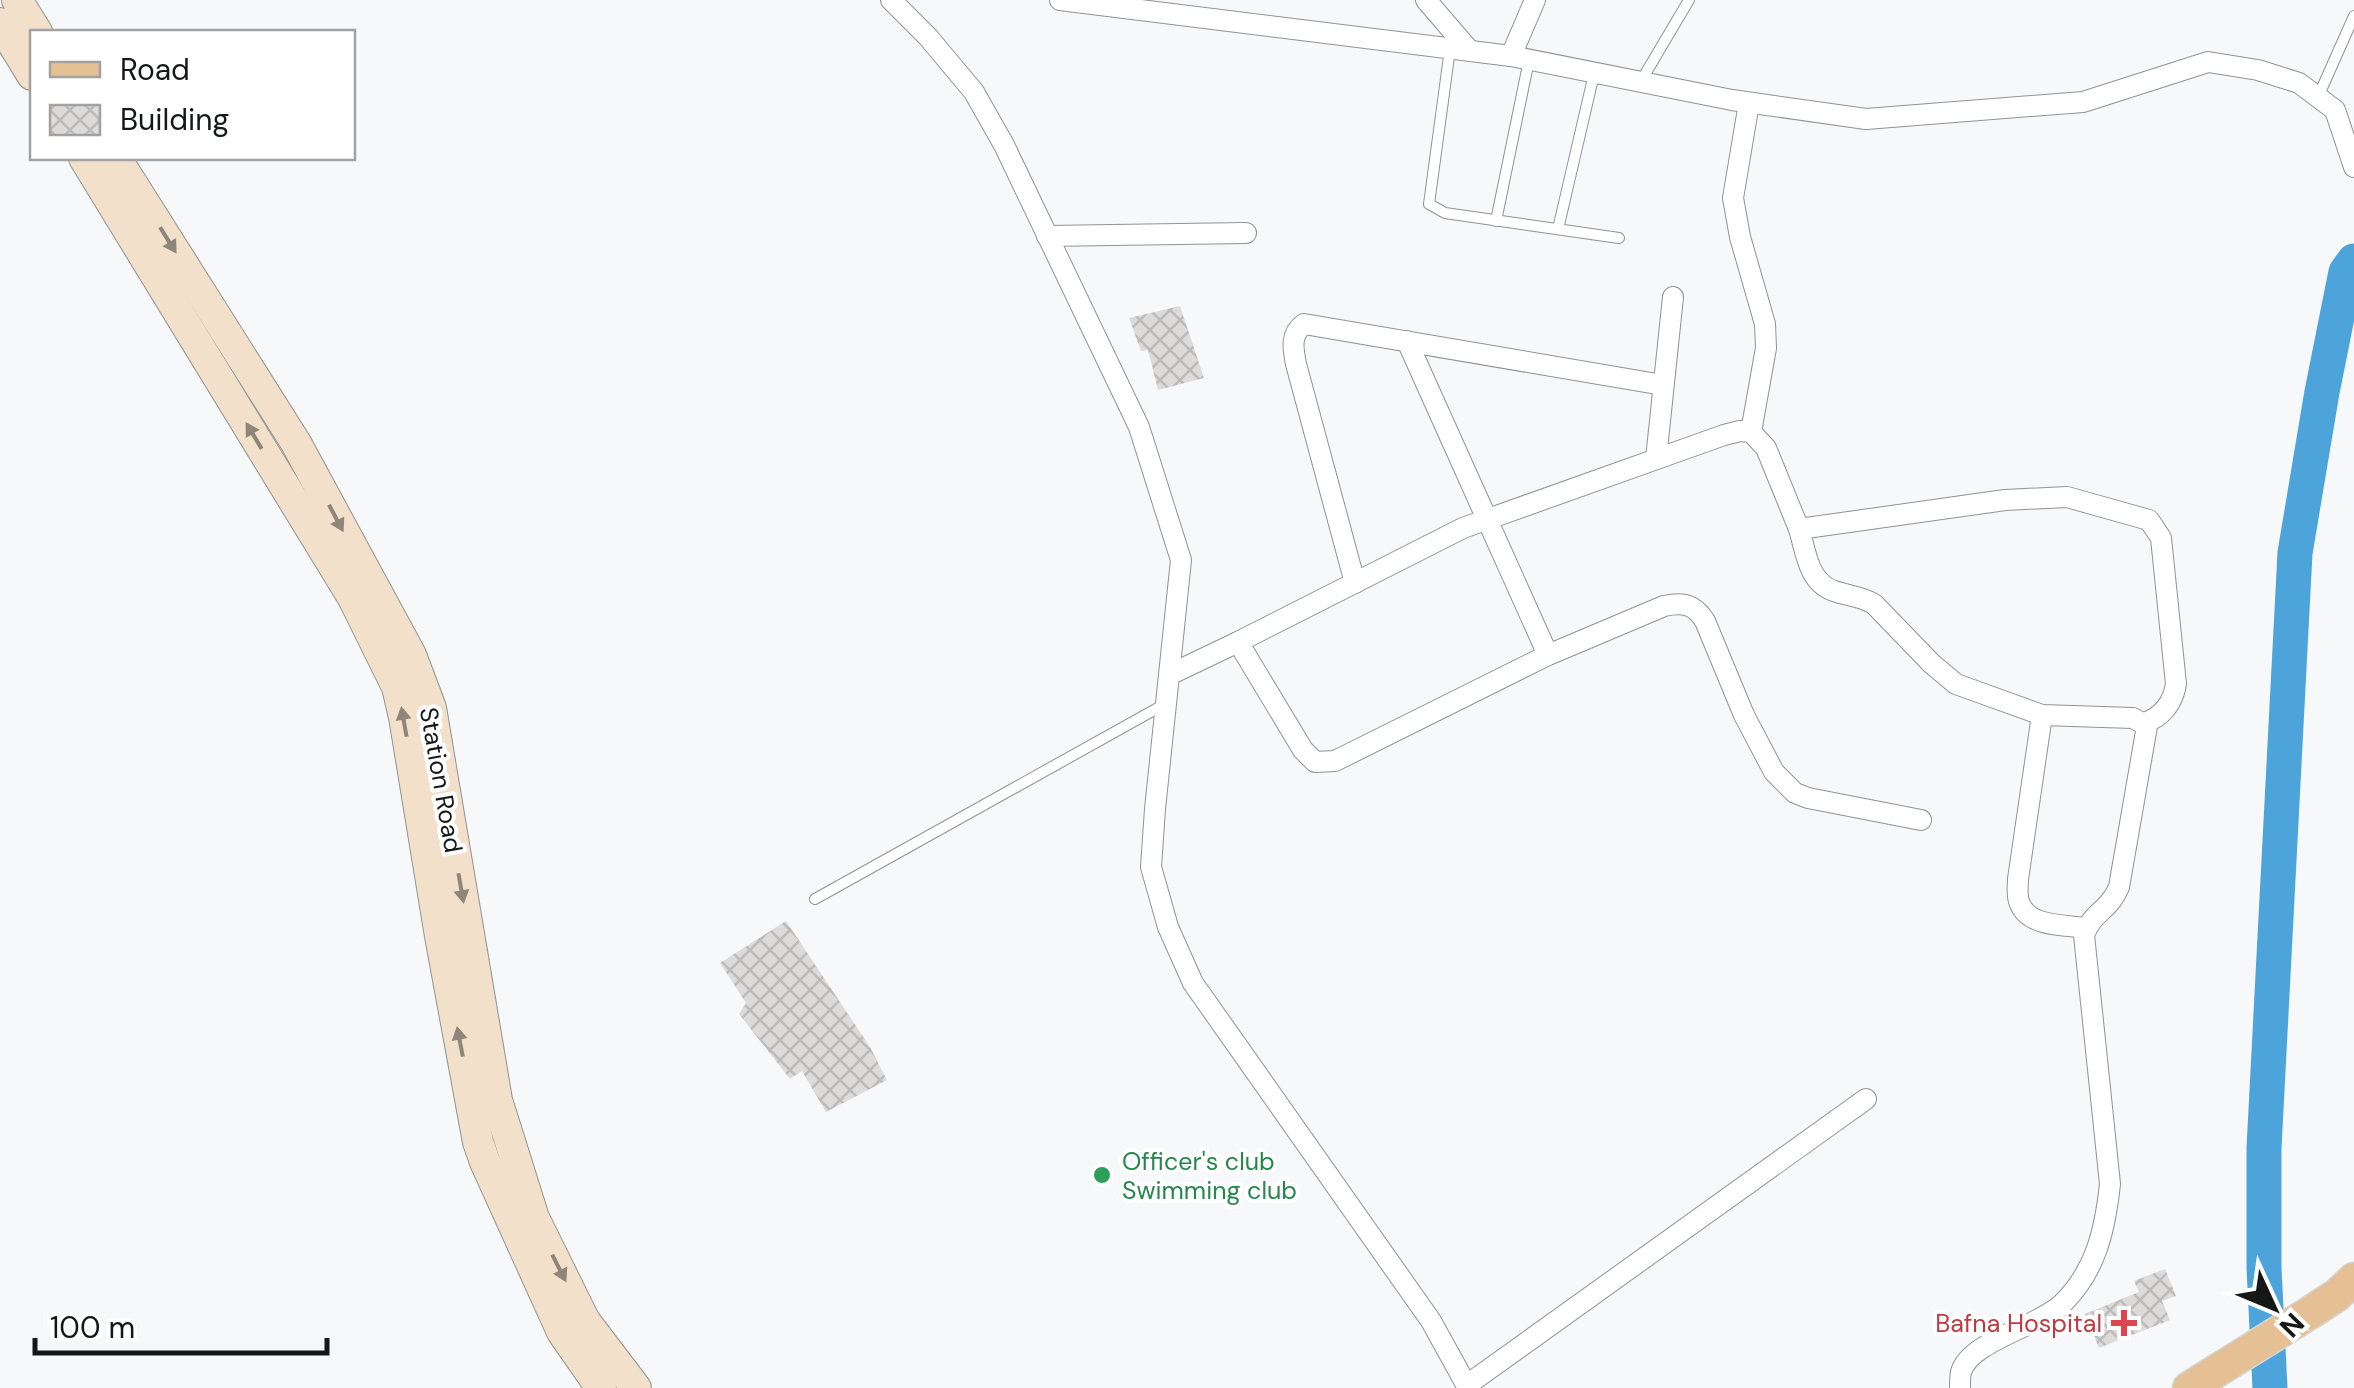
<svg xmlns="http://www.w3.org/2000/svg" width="2354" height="1388" viewBox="0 0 2354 1388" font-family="'DM Sans',sans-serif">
  <defs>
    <pattern id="building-cross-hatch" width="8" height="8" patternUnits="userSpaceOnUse" patternTransform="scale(2.5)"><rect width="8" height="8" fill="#dddbda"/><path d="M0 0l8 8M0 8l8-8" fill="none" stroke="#bdbbba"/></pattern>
  </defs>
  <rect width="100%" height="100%" fill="#f6f8fa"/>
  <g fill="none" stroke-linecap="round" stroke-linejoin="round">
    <polyline stroke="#4da4db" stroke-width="35" points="2270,1388 2264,1268 2264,1148 2295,553 2322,392 2346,272 2354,261"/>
  </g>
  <g fill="url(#building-cross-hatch)">
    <polygon points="1180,306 1204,378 1158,390 1148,350 1141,351 1129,318"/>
    <polygon points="786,921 870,1047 887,1080 826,1112 802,1071 790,1079 739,1014 746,1003 720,963"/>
    <polygon points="2165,1269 2176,1296 2162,1301 2170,1320 2099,1348 2085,1314 2139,1292 2134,1281"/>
  </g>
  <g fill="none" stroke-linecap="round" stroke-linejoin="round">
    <g stroke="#919294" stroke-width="12">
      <g id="service">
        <polyline points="1450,49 1429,204 1445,213 1619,238"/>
        <polyline points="1641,81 1689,0"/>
        <polyline points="2318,97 2354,16"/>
        <polyline points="1496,221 1529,60"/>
        <polyline points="1558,229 1594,74"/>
        <polyline points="815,899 1165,704"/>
      </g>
    </g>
    <g stroke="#919294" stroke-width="22">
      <g id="minor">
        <polyline points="891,0 928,37 974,92 1004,145 1139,427 1181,560 1155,809 1151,867 1168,927 1193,983 1431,1321 1468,1388"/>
        <polyline points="1060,0 1511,56 1732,100 1866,119 2083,102 2208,62 2258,70 2299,83 2335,110 2354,167"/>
        <polyline points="1426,0 1469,50"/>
        <polyline points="1511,56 1535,0"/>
        <polyline points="1749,103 1733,198 1740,237 1765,324 1766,348 1751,432"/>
        <polyline points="1047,236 1246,233"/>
        <polyline points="1407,341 1548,655"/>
        <polyline points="1656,459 1673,297"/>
        <path d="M 1799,529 C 1806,552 1808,582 1834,591 C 1848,596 1861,596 1874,604 L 1932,664 L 1956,684 L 2042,715 L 2133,718 L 2147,726 L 2119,887 C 2109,911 2092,912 2084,935 L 2110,1184 C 2105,1230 2096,1271 2062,1304 C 2040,1326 1970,1341 1961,1372 C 1960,1374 1960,1387 1960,1388"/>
        <path d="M 1355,583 L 1296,364 C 1293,349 1290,334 1304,324 L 1663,385"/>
        <path d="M 1238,642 L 1303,750 L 1315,762 L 1335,761 L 1548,655 L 1664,606 C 1684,602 1694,604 1705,621 L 1744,715 L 1774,772 L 1795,793 L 1808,798 L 1921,820"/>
        <path d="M 1169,675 L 1238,642 L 1463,528 L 1724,435 L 1740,431 L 1751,432 L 1766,448 L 1799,529 L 2005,500 L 2067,497 L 2149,520 L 2161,538 L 2176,684 C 2173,703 2162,717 2144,723"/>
        <path d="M 2042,715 L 2018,879 C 2018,887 2016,896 2020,904 C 2029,927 2066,925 2087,928"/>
        <polyline points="1467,1385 1866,1099"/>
      </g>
    </g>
    <g stroke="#919294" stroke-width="32">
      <g id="secondary">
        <polyline points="17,0 37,32"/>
        <polyline points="0,23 32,75"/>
        <polyline points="84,158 353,598 397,687 404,717 440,936 478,1142 485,1162 562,1332 601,1388"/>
        <polyline points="116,158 296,443 411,655 431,708 497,1100 534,1218 585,1321 636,1388"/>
      </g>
    </g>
    <g stroke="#d5d5d5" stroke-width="35">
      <polyline id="primary" points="2189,1388 2308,1314 2337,1295 2354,1279"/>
    </g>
    <use href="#service" stroke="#fff" stroke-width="10"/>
    <use href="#minor" stroke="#fff" stroke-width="20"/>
    <use href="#secondary" stroke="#f2e0ca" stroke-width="30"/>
    <use href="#primary" stroke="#e6c095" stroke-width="32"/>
  </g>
  <defs><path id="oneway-solid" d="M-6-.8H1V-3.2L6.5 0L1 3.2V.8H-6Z" transform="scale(2.5)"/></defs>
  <g fill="#8f8679">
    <use href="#oneway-solid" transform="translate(168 240) rotate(58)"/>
    <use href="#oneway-solid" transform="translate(254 436) rotate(-121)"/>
    <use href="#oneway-solid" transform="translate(336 518) rotate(62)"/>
    <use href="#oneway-solid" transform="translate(404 722) rotate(-100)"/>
    <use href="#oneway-solid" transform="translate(461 888) rotate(80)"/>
    <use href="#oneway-solid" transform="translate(460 1042) rotate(-101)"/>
    <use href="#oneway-solid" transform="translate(559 1268) rotate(63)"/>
  </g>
  <circle fill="#2e9e5b" stroke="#fff" stroke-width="4" cx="1102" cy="1175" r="10"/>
  <path fill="#e0444e" stroke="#fff" stroke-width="4" d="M2119 1308h10v10h10v10h-10v10h-10v-10h-10v-10h10z"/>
  <g text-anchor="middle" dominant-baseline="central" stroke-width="8" stroke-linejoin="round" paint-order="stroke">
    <g font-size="25" fill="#161717" stroke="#fff">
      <text transform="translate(441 780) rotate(80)">Station Road</text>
    </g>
    <g font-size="25" fill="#27864d" stroke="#fff" text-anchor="start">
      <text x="1122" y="1161">Officer's club<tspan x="1122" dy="29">Swimming club</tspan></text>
    </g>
    <g font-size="25" fill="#be3a42" stroke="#fff" text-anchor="end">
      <text x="2102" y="1323">Bafna Hospital</text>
    </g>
  </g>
  <rect x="30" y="30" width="325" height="130" fill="#ffffff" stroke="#a2a2a2" stroke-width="2.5"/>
  <rect x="50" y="62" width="50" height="15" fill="#e6c095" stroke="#a2a2a2" stroke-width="2.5"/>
  <text x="120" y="80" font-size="30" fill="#161717">Road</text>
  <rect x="50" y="105" width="50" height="30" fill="url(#building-cross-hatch)" stroke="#a2a2a2" stroke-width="2.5"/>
  <text x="120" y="130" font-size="30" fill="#161717">Building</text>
  <g transform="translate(2274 1308) rotate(134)" stroke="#ffffff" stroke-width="8" paint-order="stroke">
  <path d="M0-8L18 38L0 25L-18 38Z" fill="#161717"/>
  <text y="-15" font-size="28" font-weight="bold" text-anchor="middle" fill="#161717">N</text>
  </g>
  <path d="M35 1338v15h292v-15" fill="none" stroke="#161717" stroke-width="5"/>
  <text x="50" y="1338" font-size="30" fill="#161717" stroke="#ffffff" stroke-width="8" paint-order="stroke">100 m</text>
</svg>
